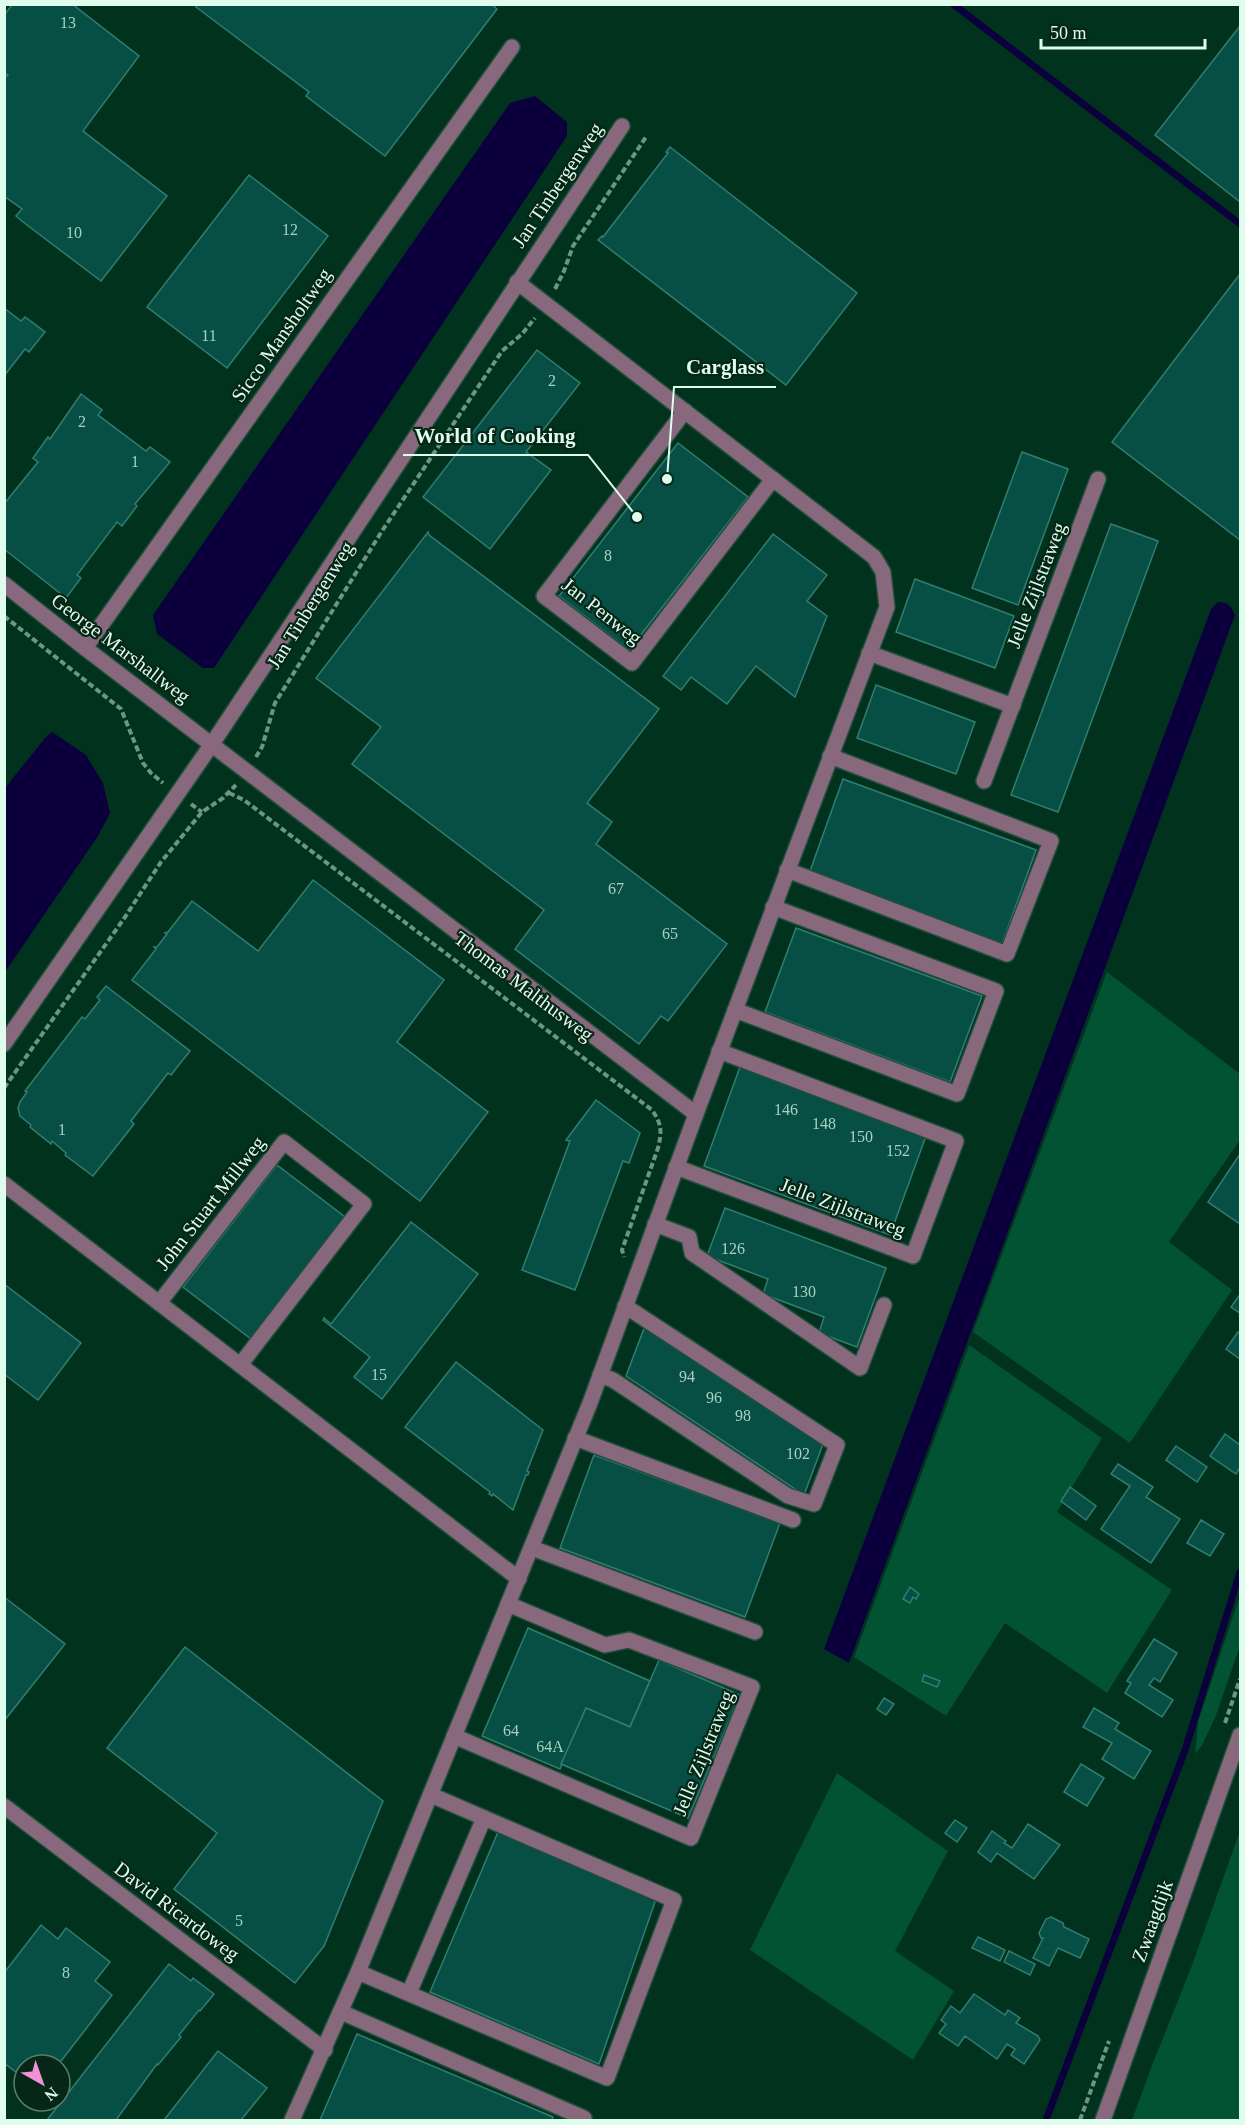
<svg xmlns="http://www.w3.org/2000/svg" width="1245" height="2125" viewBox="0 0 1245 2125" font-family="'Times New Roman',serif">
  <rect width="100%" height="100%" fill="#01321e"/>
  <g fill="#025234">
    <polygon points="1107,972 1240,1074 1240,1140 1169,1242 1232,1290 1130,1443 973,1332"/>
    <polygon points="969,1345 1102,1438 1057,1512 1172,1590 1107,1693 1005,1623 946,1716 854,1657"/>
    <polygon points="1240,1595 1240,1646 1215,1718 1202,1745 1195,1754 1198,1722"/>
    <polygon points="837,1773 948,1851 895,1951 954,1991 913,2060 750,1950"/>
    <polygon points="1240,1831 1240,2120 1132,2120 1153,2063 1191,1968"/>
  </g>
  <g fill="#0c003c">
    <polygon points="535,96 567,122 567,136 214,668 203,668 157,634 153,615 510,103"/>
    <path d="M 1218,602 C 1228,602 1231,606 1235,615 L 849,1663 L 824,1649 L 1211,609 Z"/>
    <polygon points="52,732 86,755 103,783 110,813 98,836 5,972 5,788 45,738"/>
  </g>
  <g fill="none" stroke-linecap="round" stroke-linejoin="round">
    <g stroke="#0c003c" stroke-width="7">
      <polyline points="953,4 1240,224"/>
      <polyline points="1046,2120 1185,1750 1240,1572"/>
    </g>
  </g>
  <g fill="#074e44" stroke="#317e70" stroke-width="1.5">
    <polygon points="13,4 72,4 139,56 83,131 167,196 101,281 23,222 16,216 22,209 4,196 4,79 8,75 4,72 4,15"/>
    <polygon points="199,4 491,4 497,9 385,156 306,96 309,92 196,7"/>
    <polygon points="1240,26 1240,202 1155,135"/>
    <polygon points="670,147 857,293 786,385 598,240 602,236 603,237 668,153 666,152"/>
    <polygon points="249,175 328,236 227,368 147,307"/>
    <polygon points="1240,274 1240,540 1112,442"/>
    <polygon points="4,308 21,321 25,317 45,332 29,352 25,349 4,376"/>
    <polygon points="537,350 580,383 526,452 551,470 490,549 423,497"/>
    <polygon points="81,394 102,410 98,415 146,451 150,447 170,462 135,504 137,506 122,526 117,522 77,575 81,578 66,598 4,549 4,504 38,462 33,458 48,437 50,439"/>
    <polygon points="678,443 748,497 629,650 559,596"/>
    <polygon points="1022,452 1068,469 1018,605 972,588"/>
    <polygon points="1111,524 1158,541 1058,812 1011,795"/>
    <polygon points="428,532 429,535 659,709 587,803 612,822 596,844 727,944 668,1021 661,1016 639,1044 515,949 544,910 352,764 381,727 316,678"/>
    <polygon points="773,534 827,575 807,601 827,616 795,697 756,666 727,704 691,677 681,690 663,676"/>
    <polygon points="915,579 1014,616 995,668 896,632"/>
    <polygon points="876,685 975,722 956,774 857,738"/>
    <polygon points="843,779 1036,850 1002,944 810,871"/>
    <polygon points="313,880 444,980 397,1042 488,1112 420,1201 132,980 156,949 154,947 157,947 167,934 165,933 168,932 192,901 258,951"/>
    <polygon points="796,928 982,996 950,1082 765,1012"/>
    <polygon points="106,986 190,1051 171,1075 168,1073 131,1121 134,1124 93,1176 65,1155 66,1153 52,1141 51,1144 30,1127 31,1125 20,1116 18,1108 20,1102 27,1092 25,1091 82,1017 85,1019 100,1000 97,997"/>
    <polygon points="740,1067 926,1136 890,1235 704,1166"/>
    <polygon points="596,1100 640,1133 629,1163 623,1161 575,1290 522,1270 570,1141 566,1140"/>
    <polygon points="1240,1154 1240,1224 1208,1202"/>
    <polygon points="277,1165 345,1217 251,1339 183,1287"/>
    <polygon points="725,1208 886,1268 857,1347 819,1333 824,1317 763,1294 768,1279 707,1256"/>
    <polygon points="411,1222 478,1274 382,1399 354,1377 370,1357 323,1320 324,1318 331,1324"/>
    <polygon points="4,1284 81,1343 38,1400 4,1374"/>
    <polygon points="1239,1296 1240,1297 1240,1313 1231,1307"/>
    <polygon points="645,1326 823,1444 804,1495 626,1376"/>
    <polygon points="1238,1332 1240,1334 1240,1359 1226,1349"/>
    <polygon points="456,1362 543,1430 527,1471 529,1472 528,1475 526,1475 513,1510 493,1494 492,1496 489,1494 490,1492 405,1427"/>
    <polygon points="1225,1434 1240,1445 1240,1467 1236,1474 1210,1456"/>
    <polygon points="1176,1446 1207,1467 1197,1482 1166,1460"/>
    <polygon points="594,1455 780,1523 745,1617 560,1548"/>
    <polygon points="1118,1464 1153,1487 1146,1497 1180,1519 1151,1563 1101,1529 1130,1486 1111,1474"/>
    <polygon points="1070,1487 1096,1506 1086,1520 1061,1501"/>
    <polygon points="1201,1520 1224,1534 1210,1556 1187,1543"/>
    <polygon points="910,1587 919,1594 916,1599 913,1597 910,1603 903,1599"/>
    <polygon points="4,1597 65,1644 4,1721"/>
    <polygon points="528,1628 650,1681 630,1727 586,1708 560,1769 482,1736"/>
    <polygon points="1154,1639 1177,1653 1160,1682 1154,1678 1149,1685 1173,1700 1162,1717 1125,1693 1131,1683 1127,1681"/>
    <polygon points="185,1647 383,1801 324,1946 295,1983 174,1889 217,1833 107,1748"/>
    <polygon points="659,1660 740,1695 688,1818 561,1764 586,1708 630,1727"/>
    <polygon points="924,1675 940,1681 937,1687 922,1681"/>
    <polygon points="884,1698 894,1704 886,1715 877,1709"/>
    <polygon points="1094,1708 1119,1723 1115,1729 1151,1751 1134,1779 1102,1759 1112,1743 1083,1727"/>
    <polygon points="1081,1764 1104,1778 1087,1806 1064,1792"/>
    <polygon points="955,1820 967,1828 957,1842 945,1833"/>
    <polygon points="1028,1824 1060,1845 1034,1879 997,1853 991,1862 978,1852 992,1831 1006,1841 1004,1843 1012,1848"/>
    <polygon points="498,1832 656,1899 599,2064 430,1992"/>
    <polygon points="1051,1917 1063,1923 1064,1927 1089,1939 1080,1958 1058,1948 1049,1966 1033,1958 1043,1938 1041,1938 1039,1933 1046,1919"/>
    <polygon points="41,1925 58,1939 66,1928 110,1962 95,1981 112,1995 58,2065 24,2065 24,2078 4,2063 4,1973"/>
    <polygon points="978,1937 1005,1950 1000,1961 972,1948"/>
    <polygon points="1009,1951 1035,1964 1030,1975 1004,1962"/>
    <polygon points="169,1964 191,1981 193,1978 214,1994 200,2011 199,2010 179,2035 181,2037 158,2065 157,2064 116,2120 47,2120"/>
    <polygon points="974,1994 1005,2015 1008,2010 1020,2018 1016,2023 1038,2036 1040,2040 1024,2064 1011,2055 1015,2049 1007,2044 997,2059 965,2036 958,2046 939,2033 946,2024 941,2020 951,2006 960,2013"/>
    <polygon points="357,2034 553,2117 552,2120 320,2120"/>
    <polygon points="218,2051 267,2088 241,2120 164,2120"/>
  </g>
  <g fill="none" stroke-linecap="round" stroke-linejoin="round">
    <g stroke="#204e3b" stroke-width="18">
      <g id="minor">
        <polyline points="685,411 544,596 632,663 773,479"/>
        <polyline points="4,584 85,648 696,1114"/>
        <polyline points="85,648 512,47"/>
        <polyline points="869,653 1013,706"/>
        <polyline points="984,781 1098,479"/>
        <polyline points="787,870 1007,954 1051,841 830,756"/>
        <polyline points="735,1010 957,1094 996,991 773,907"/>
        <polyline points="4,1044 212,744 622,126"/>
        <polyline points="676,1167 913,1256 956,1141 719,1051"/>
        <polyline points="4,1184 519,1579"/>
        <polyline points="655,1224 689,1237 692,1253 860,1368 884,1305"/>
        <polyline points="159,1303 284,1142 364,1204 240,1365"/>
        <polyline points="600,1375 613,1380 788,1496 814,1504 837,1445 625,1306"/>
        <polyline points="575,1438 793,1520"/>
        <polyline points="532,1548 755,1632"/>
        <polyline points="454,1736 691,1838 752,1687 629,1640 605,1645 508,1604"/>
        <polyline points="4,1806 325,2050"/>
        <polyline points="358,1972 607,2078 674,1900 431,1795"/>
        <polyline points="409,1993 484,1818"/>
        <polyline points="341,2012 584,2118 583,2120"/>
        <polyline points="292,2120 358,1972 590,1403 696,1114 887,607 883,572 874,557 517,282"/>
        <polyline points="1103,2120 1240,1735"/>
      </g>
    </g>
    <g stroke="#6e9583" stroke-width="4" stroke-dasharray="6 3" stroke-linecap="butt">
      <polyline points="555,289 564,271 573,246 646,137"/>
      <polyline points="4,616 121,709 143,763 151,773 163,783"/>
      <polyline points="256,757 262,747 275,703 382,531 502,351 522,334 535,318"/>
      <path d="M 229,793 L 244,800 L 652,1110 C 662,1124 662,1132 658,1148 L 622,1250 L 624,1257"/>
      <polyline points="191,804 202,812"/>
      <polyline points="4,1088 123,920 161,862 202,812 223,798 236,785"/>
      <polyline points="1225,1723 1240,1679"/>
      <polyline points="1080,2120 1109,2041"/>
    </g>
    <use href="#minor" stroke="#87687c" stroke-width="15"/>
  </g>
  <g text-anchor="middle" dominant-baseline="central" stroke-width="4.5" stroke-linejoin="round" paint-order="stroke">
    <g font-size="16" fill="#a9d1c2">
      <text x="68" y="22">13</text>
      <text x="290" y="229">12</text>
      <text x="74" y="232">10</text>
      <text x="209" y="335">11</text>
      <text x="552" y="380">2</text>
      <text x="82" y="421">2</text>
      <text x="135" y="461">1</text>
      <text x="608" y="555">8</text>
      <text x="616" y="888">67</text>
      <text x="670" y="933">65</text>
      <text x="786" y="1109">146</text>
      <text x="824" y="1123">148</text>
      <text x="62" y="1129">1</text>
      <text x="861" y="1136">150</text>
      <text x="898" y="1150">152</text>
      <text x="733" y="1248">126</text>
      <text x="804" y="1291">130</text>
      <text x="379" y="1374">15</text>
      <text x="687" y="1376">94</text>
      <text x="714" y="1397">96</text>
      <text x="743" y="1415">98</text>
      <text x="798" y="1453">102</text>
      <text x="511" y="1730">64</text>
      <text x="550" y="1746">64A</text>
      <text x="239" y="1920">5</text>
      <text x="66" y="1972">8</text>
    </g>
    <g font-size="20" fill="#dffdec" stroke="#062618">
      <text transform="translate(557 185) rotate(-56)">Jan Tinbergenweg</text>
      <text transform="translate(281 335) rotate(-55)">Sicco Mansholtweg</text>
      <text transform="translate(1036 585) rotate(-69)">Jelle Zijlstraweg</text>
      <text transform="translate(310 605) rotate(-58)">Jan Tinbergenweg</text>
      <text transform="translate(602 611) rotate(38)">Jan Penweg</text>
      <text transform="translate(121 648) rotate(37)">George Marshallweg</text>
      <text transform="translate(524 986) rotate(37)">Thomas Malthusweg</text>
      <text transform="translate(210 1203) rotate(-52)">John Stuart Millweg</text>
      <text transform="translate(843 1207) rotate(21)">Jelle Zijlstraweg</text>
      <text transform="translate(703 1753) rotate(-68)">Jelle Zijlstraweg</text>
      <text transform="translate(177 1911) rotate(37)">David Ricardoweg</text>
      <text transform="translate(1152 1921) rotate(-70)">Zwaagdijk</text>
    </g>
  </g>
  <path fill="none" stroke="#dffdec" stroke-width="2" d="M667 479L674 387H776M637 517L588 455H403"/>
  <g fill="#dffdec" stroke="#062618" stroke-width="2">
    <circle cx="667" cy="479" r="6"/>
    <circle cx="637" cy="517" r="6"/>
  </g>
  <g font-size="21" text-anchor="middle" font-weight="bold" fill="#dffdec" stroke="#062618" stroke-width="4.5" stroke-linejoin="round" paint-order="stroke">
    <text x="725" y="374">Carglass</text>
    <text x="495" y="443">World of Cooking</text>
  </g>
  <rect width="1245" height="2125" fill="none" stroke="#dffdec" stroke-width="12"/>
  <g transform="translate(42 2083) rotate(140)"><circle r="28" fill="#062618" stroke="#5d7c6d" stroke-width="1.5"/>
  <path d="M0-4.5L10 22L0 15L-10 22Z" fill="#f391d5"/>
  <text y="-9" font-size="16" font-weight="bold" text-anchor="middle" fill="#dffdec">N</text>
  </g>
  <path d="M1041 39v9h164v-9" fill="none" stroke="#dffdec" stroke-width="3"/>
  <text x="1050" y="39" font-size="18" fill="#dffdec" stroke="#062618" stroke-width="4.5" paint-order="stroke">50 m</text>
</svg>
